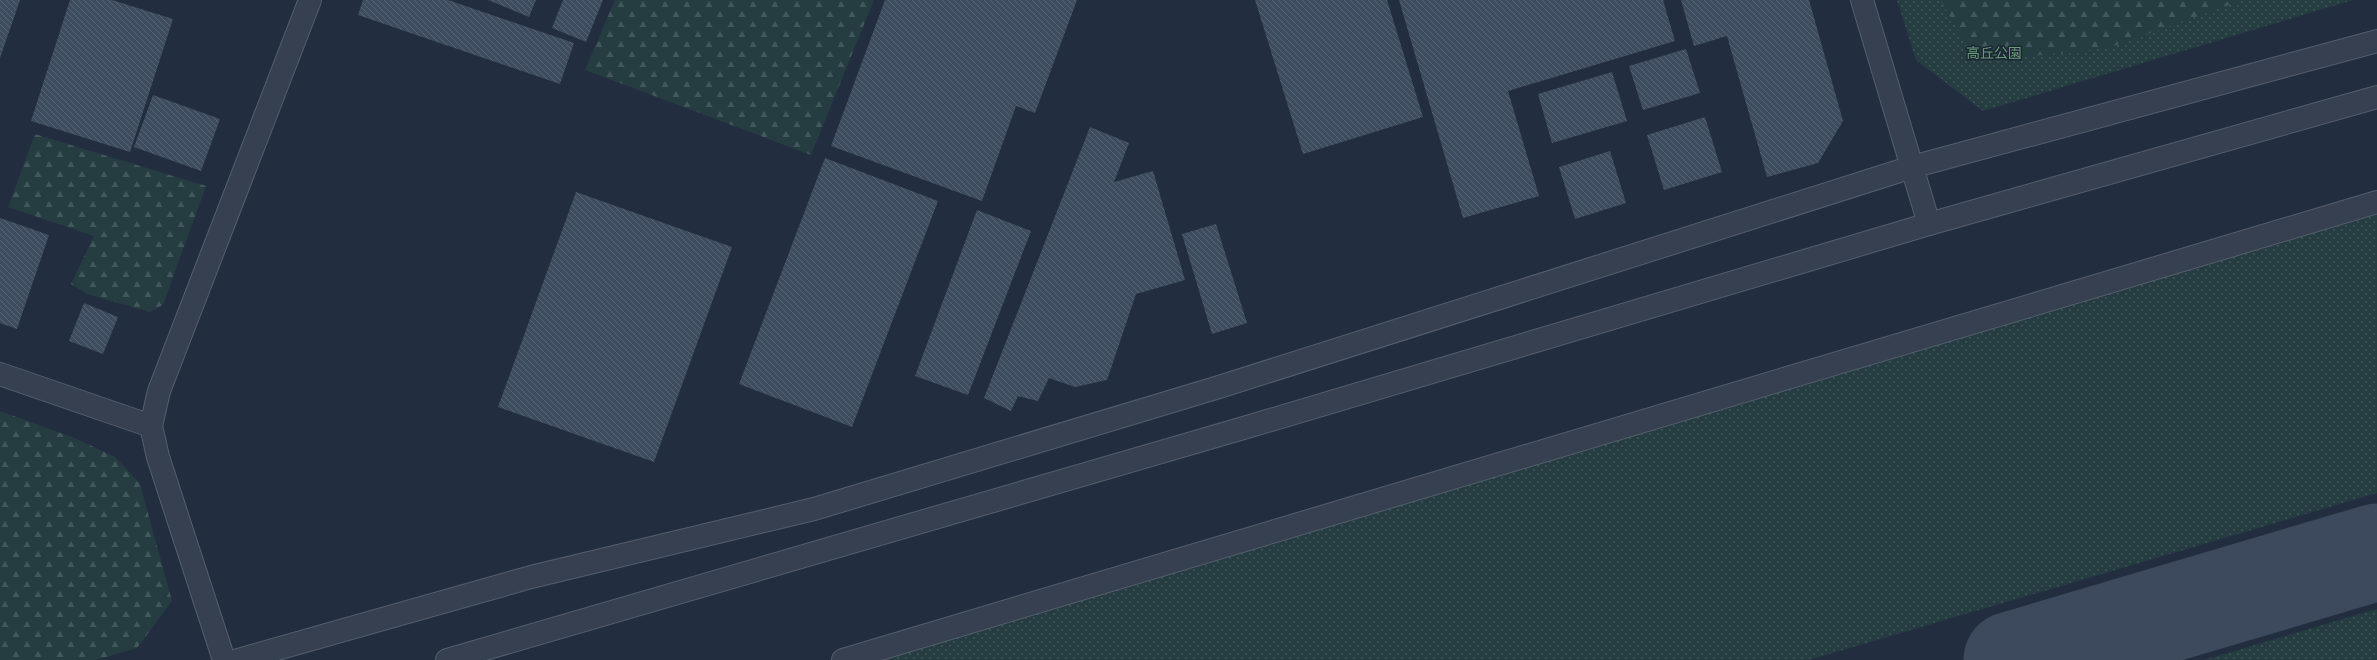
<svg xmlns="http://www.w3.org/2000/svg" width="2377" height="660" viewBox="0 0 2377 660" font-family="Karla,'Noto Sans JP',sans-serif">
  <defs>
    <pattern id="grass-dots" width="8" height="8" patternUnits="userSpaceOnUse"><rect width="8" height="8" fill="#253d41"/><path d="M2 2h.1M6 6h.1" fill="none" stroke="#42575b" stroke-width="1.8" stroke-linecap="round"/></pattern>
    <pattern id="forest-firs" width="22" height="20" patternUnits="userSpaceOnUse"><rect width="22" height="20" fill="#253d41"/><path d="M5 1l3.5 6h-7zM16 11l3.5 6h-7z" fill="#42575b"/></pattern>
    <pattern id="building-back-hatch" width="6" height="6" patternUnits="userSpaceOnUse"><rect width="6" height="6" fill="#3e4c60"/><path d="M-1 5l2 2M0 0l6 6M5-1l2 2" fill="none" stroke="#586475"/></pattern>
  </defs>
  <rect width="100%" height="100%" fill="#222e40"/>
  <g fill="url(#grass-dots)">
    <polygon points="1897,0 2353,0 1983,111 1916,60"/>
    <polygon points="2377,211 2377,493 1809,660 872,660"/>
    <polygon points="2377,609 2377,660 2204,660"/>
  </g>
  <g fill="url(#forest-firs)">
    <polygon points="615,0 874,0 811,155 585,70"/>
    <polygon points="1940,0 2243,0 2108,48 1977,62"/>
    <polygon points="35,134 206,186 163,305 150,312 87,294 71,284 94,236 8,207"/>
    <polygon points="0,411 77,439 115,457 140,484 172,601 137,648 96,660 0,660"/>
  </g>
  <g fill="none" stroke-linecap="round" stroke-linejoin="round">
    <polyline stroke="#3d495c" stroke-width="97" points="2012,660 2377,552"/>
  </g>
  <g fill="url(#building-back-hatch)">
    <polygon points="0,0 20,0 0,58"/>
    <polygon points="70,0 112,0 173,19 130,152 31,121"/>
    <polygon points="363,0 448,0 574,43 560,84 358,15"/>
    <polygon points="488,0 536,0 529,17"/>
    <polygon points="563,0 603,0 586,42 552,28"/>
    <polygon points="885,0 1077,0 1035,113 1016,106 982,201 831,146"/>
    <polygon points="1255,0 1387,0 1423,117 1303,154"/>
    <polygon points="1399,0 1663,0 1675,41 1508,91 1539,196 1463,218"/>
    <polygon points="1681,0 1809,0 1843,121 1818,163 1767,177 1727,36 1694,46"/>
    <polygon points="1686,49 1700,93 1643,110 1629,66"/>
    <polygon points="1612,72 1627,121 1552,143 1538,94"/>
    <polygon points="153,95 220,119 201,171 134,147"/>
    <polygon points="1705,117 1722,172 1664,190 1647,135"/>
    <polygon points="1090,127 1129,143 1114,182 1153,171 1185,280 1136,294 1107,380 1075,387 1049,378 1038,401 1018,396 1011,411 984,398"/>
    <polygon points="1610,151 1626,203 1575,219 1559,167"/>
    <polygon points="825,158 938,201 852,427 739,384"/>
    <polygon points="576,192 732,247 654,462 498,407"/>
    <polygon points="977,210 1031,231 968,395 915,376"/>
    <polygon points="0,218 49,235 17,329 0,323"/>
    <polygon points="1216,224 1247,323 1212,334 1182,234"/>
    <polygon points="84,303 118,317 103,354 69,341"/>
  </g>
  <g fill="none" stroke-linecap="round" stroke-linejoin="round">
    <g stroke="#555e6e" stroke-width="24">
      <g id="minor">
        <polyline points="1862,0 1929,224"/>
        <polyline points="0,374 151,426"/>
        <polyline points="224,660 158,457 151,426 159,391 310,0"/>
        <polyline points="238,660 531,577 814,509 1219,387 1912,167 2377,41"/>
        <polyline points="447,660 1247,427 1929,224 2377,97"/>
        <polyline points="843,660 2377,202"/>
      </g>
    </g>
    <use href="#minor" stroke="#374050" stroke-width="22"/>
  </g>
  <g text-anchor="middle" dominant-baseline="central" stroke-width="3" stroke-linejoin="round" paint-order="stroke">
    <g font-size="14" fill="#689e76" stroke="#1c2535">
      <text x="1994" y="53">高丘公園</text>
    </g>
  </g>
</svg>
